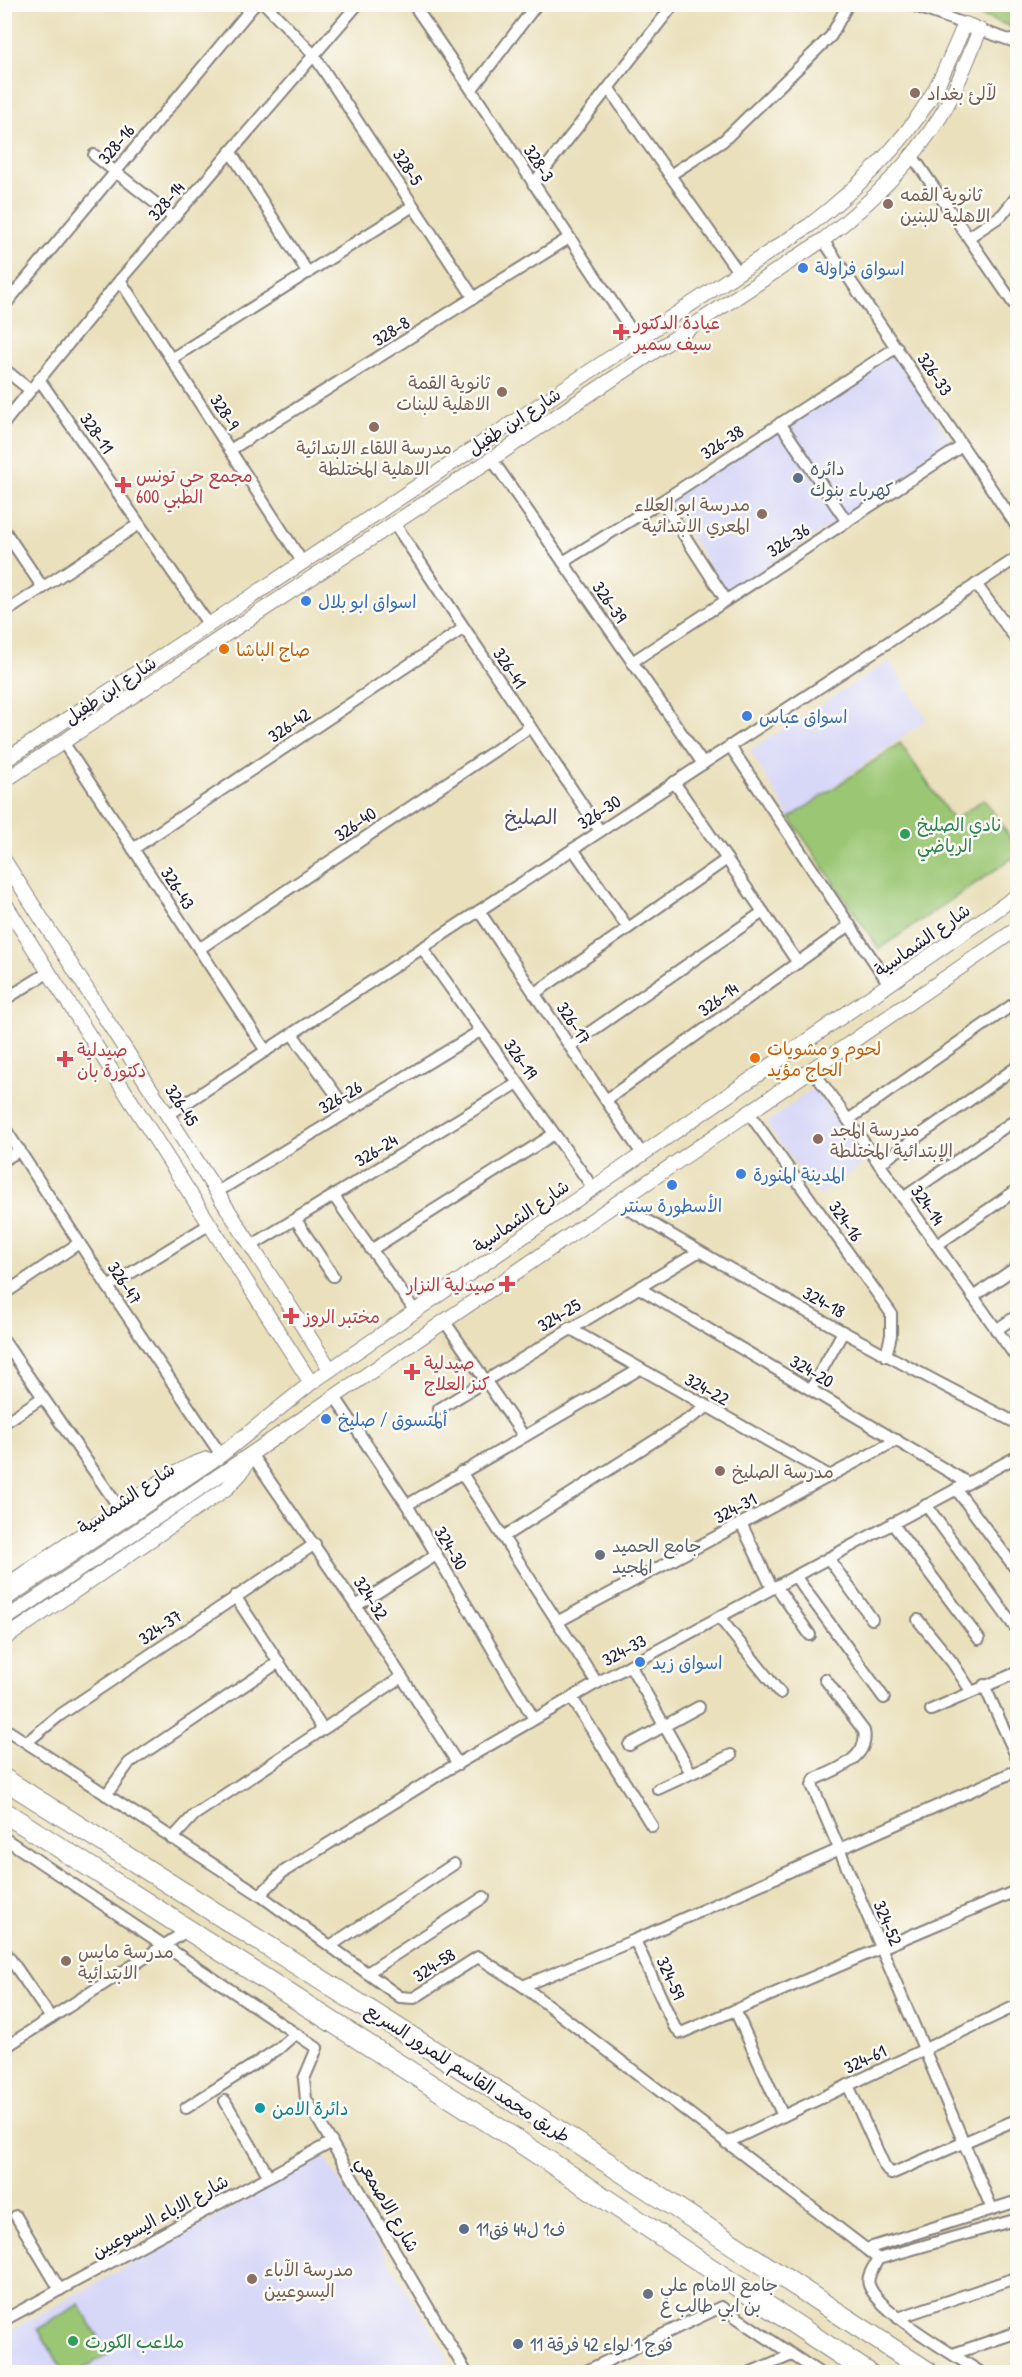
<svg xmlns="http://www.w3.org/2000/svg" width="1022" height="2377" viewBox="0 0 1022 2377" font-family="'Patrick Hand','Playpen Sans Arabic',sans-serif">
  <rect width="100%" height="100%" fill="#fdfcf7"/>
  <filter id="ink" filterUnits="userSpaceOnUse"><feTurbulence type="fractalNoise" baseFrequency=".0167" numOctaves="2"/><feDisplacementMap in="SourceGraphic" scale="12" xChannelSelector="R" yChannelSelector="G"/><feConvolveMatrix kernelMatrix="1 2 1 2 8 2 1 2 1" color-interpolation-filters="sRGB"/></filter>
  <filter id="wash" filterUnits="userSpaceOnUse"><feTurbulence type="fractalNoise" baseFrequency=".008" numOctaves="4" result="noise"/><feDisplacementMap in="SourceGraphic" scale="24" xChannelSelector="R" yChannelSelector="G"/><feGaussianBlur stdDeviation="1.35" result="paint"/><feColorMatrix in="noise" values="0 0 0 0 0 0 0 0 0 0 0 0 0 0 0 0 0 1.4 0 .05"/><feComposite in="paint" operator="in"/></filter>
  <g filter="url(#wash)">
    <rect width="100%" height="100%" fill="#eae0bc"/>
    <g fill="#d7d7f8">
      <polygon points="893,354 954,445 726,593 668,500"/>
      <polygon points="889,661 927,719 790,818 750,750"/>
      <polygon points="813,1088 867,1161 819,1196 766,1123"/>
      <polygon points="325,2157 449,2359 424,2372 5,2372 4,2334"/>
    </g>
    <g fill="#9bc774" stroke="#5e7458" stroke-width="1.5">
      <polygon points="953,5 1017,5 1017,29"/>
      <polygon points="900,743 953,820 984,799 1017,848 1017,855 879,949 790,818"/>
      <polygon points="79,2304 108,2354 77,2372 64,2372 38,2329"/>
    </g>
  </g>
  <g filter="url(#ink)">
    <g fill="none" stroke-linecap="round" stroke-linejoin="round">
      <g stroke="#86817c" stroke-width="14">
        <g id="minor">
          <polyline points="265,4 313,54 474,298"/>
          <path d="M 413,4 C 490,115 562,228 638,340"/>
          <polyline points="909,4 965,24"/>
          <polyline points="980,30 1018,43"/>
          <polyline points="472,89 537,4"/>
          <polyline points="609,89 739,273"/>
          <polyline points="230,151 308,273"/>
          <polyline points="911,154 1018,310"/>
          <polyline points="94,155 173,217"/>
          <polyline points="670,175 723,141 831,36 848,4"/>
          <polyline points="533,184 674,4"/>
          <polyline points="969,237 1002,215 1018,195"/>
          <polyline points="823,240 1018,528"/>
          <polyline points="120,280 303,563"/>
          <polyline points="4,306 255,4"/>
          <polyline points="171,359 413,206"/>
          <polyline points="4,369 30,390"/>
          <polyline points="39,379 209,625"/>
          <polyline points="4,423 120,280 358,4"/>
          <polyline points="780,423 847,522"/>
          <polyline points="230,450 569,238"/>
          <polyline points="491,458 703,764"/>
          <polyline points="662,501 726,600"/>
          <polyline points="394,523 600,831"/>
          <polyline points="4,530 43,588"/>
          <polyline points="563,562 662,501 897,347"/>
          <polyline points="976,584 1018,642"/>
          <polyline points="4,613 139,524"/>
          <polyline points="632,662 962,446"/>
          <polyline points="63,742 266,1051"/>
          <polyline points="730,746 889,984"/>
          <polyline points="674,782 798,963"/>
          <polyline points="133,849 464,628"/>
          <polyline points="573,849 628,928"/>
          <polyline points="479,911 642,1154"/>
          <polyline points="422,948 593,1188"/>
          <polyline points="199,949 530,727"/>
          <polyline points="534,994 727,859"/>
          <polyline points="4,1000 49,972"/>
          <polyline points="292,1034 348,1111"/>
          <polyline points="570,1046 763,912"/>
          <polyline points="812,1069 1018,1360"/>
          <polyline points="606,1100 850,925"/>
          <polyline points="749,1113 891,1313 891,1335 886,1356"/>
          <polyline points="168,1115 1018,557"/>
          <polyline points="848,1120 1018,1001"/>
          <polyline points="4,1127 108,1287 221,1455"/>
          <polyline points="4,1160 20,1150"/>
          <polyline points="879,1164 1018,1066"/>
          <polyline points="217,1192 480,1031"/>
          <polyline points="333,1195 415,1311"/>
          <polyline points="903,1198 1018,1118"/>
          <path d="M 618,1203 C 748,1282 882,1354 1018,1424"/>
          <polyline points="296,1220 333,1276"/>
          <polyline points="937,1245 1018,1189"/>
          <polyline points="251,1246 518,1083"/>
          <polyline points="371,1250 554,1134"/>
          <polyline points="108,1287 210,1224"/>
          <polyline points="639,1288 968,1483"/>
          <polyline points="4,1294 79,1243"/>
          <polyline points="973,1297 1018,1266"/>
          <polyline points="445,1322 523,1435"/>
          <polyline points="569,1328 830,1476"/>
          <polyline points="996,1330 1018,1315"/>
          <polyline points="4,1341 120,1509"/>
          <polyline points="811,1389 843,1332"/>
          <polyline points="335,1397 407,1505 534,1719"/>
          <polyline points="439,1409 698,1252"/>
          <polyline points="4,1423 42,1398"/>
          <polyline points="251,1454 356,1606 458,1764"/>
          <polyline points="461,1472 597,1683"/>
          <polyline points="956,1489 1018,1572"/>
          <polyline points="407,1505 640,1369"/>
          <polyline points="926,1505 1014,1626"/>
          <polyline points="741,1523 772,1588"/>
          <polyline points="892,1523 979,1639"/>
          <polyline points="503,1537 706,1408"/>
          <polyline points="828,1558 872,1619"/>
          <polyline points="795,1576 884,1698"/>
          <polyline points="776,1586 810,1635"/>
          <polyline points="235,1596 322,1728"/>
          <polyline points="356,1606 436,1555"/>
          <polyline points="719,1617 780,1693"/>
          <polyline points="918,1620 952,1662 971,1691"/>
          <polyline points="557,1622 897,1440"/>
          <polyline points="630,1665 691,1773"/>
          <path d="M 825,1679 L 864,1731 C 870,1758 834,1771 815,1779 L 812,1785 L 992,2209"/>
          <polyline points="984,1685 1018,1760"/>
          <polyline points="572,1698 652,1826"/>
          <polyline points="931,1710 1018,1672"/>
          <path d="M 4,1728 L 260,1895 L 400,1997 L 414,1998 L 478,1957 L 523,1986 L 866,2249 L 878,2259 C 874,2267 866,2276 869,2285 C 879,2313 955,2355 980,2372"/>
          <polyline points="27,1742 60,1715 315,1544"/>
          <polyline points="629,1745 699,1707"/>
          <polyline points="1018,1770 635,1940 674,2026 681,2033 1018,1890"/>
          <polyline points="658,1789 731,1755"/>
          <polyline points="106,1795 129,1763 279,1662"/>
          <polyline points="4,1838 317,2048 304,2079 306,2099 466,2372"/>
          <polyline points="172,1839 194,1815 402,1677"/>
          <polyline points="260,1895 283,1872 445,1771 597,1683 1018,1456"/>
          <polyline points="330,1946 454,1864"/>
          <polyline points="4,1950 51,2018"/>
          <polyline points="367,1973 484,1897"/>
          <polyline points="523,1986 635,1940"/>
          <polyline points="735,2010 783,2116"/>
          <polyline points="4,2048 188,1930"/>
          <polyline points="848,2085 884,2165 891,2174 1018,2119"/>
          <polyline points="225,2101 268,2175"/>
          <polyline points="186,2108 278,2049 295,2034"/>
          <polyline points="726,2143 1018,2005"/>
          <polyline points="16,2216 60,2290"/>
          <polyline points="866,2249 1018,2201"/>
          <polyline points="878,2259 1018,2219"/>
          <polyline points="898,2318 1018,2277"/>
          <polyline points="4,2320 332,2142"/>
          <polyline points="953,2354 1018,2332"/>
          <polyline points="584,2372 721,2307 818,2372"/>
          <polyline points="751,2372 792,2355"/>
        </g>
      </g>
      <g stroke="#86817c" stroke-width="16">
        <g id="tertiary">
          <path d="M 4,761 L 810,225 C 855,190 897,151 927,103 C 943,78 953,50 965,24 L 980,30 C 967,59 957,90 940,117 C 910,165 867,206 823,240 L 4,781"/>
          <polyline points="4,860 330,1369"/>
          <polyline points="4,902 311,1383"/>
          <polyline points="4,1587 163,1480 191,1465 207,1459"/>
          <polyline points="4,1600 221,1455 311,1383 1018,895"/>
          <polyline points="4,1620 251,1454 1018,928"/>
          <polyline points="4,1639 227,1488 241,1473 250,1458"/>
        </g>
      </g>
      <g stroke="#86817c" stroke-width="22">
        <g id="motorway">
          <polyline points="4,1779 530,2112 928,2372"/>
          <polyline points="4,1812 509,2135 867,2372"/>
        </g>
      </g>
      <use href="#minor" stroke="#fff" stroke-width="10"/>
      <use href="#tertiary" stroke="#fff" stroke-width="14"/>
      <use href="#motorway" stroke="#fff" stroke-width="20"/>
    </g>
  </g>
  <g fill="#8d6e63" stroke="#fdfcf7" stroke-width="2">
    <circle cx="915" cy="93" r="6"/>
    <circle cx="888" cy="204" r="6"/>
    <circle cx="502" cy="392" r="6"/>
    <circle cx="374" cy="427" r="6"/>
    <circle cx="762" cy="514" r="6"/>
    <circle cx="818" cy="1139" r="6"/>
    <circle cx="720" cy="1471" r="6"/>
    <circle cx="66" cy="1961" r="6"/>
    <circle cx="252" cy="2279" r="6"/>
  </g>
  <g fill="#3f7fe0" stroke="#fdfcf7" stroke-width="2">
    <circle cx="803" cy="268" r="6"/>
    <circle cx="306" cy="601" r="6"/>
    <circle cx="747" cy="716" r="6"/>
    <circle cx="741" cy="1174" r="6"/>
    <circle cx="672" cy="1185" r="6"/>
    <circle cx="326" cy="1419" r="6"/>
    <circle cx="640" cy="1662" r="6"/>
  </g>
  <g fill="#e0444e" stroke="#fdfcf7" stroke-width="2">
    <path d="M618 323h6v6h6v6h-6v6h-6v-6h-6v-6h6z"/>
    <path d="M120 476h6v6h6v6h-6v6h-6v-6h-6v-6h6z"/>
    <path d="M62 1050h6v6h6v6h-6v6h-6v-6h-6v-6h6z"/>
    <path d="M504 1275h6v6h6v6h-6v6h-6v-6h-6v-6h6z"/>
    <path d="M288 1307h6v6h6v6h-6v6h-6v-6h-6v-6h6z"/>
    <path d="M409 1363h6v6h6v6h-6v6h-6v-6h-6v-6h6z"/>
  </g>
  <g fill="#5c6f8a" stroke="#fdfcf7" stroke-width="2">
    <circle cx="798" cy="478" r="6"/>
    <circle cx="464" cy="2229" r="6"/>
    <circle cx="518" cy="2344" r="6"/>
  </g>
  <g fill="#e8710a" stroke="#fdfcf7" stroke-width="2">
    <circle cx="224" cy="649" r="6"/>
    <circle cx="755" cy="1058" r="6"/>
  </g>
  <g fill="#2e9e5b" stroke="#fdfcf7" stroke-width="2">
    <circle cx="905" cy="834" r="6"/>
    <circle cx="73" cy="2341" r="6"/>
  </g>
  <g fill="#6b7280" stroke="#fdfcf7" stroke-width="2">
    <circle cx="600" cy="1555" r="6"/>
    <circle cx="648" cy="2294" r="6"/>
  </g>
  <circle fill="#0f9aa8" stroke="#fdfcf7" stroke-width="2" cx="260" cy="2108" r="6"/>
  <g text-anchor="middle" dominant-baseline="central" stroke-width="5" stroke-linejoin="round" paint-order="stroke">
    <g font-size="18" fill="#785e54" stroke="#fdfcf7" text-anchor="start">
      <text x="927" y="93">لآلئ بغداد</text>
      <text x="900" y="194">ثانوية القمه<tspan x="900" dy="21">الاهلية للبنين</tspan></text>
      <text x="490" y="382" text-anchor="end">ثانوية القمة<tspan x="490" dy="21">الاهلية للبنات</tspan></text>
      <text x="374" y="447" text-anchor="middle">مدرسة اللقاء الابتدائية<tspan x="374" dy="21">الاهلية المختلطة</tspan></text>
      <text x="750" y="504" text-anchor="end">مدرسة ابو العلاء<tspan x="750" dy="21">المعري الابتدائية</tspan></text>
      <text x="830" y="1129">مدرسة المجد<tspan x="830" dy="21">الإبتدائية المختلطة</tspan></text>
      <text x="732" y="1471">مدرسة الصليخ</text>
      <text x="78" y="1951">مدرسة مايس<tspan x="78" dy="21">الابتدائية</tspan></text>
      <text x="264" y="2269">مدرسة الآباء<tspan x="264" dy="21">اليسوعيين</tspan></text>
    </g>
    <g font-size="18" fill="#22223b" stroke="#fdfcf7">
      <text transform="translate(116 144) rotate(-50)">328-16</text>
      <text transform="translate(539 163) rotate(57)">328-3</text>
      <text transform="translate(408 167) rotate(57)">328-5</text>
      <text transform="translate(166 201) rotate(-49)">328-14</text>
      <text transform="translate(391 331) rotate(-32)">328-8</text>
      <text transform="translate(935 374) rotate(56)">326-33</text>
      <text transform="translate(225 412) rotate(57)">328-9</text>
      <text transform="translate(514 421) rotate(-33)">شارع ابن طفيل</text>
      <text transform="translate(97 433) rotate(55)">328-11</text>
      <text transform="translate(722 442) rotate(-33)">326-38</text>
      <text transform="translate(788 540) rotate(-33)">326-36</text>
      <text transform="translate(610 602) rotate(55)">326-39</text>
      <text transform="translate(510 668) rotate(56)">326-41</text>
      <text transform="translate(110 690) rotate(-34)">شارع ابن طفيل</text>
      <text transform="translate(289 725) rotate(-34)">326-42</text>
      <text transform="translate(599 812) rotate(-33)">326-30</text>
      <text transform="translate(355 824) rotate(-34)">326-40</text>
      <text transform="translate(178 888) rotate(57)">326-43</text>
      <text transform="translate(922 940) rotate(-35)">شارع الشماسية</text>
      <text transform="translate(718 999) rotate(-36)">326-14</text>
      <text transform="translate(574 1023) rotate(56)">326-17</text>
      <text transform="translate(521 1059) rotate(55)">326-19</text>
      <text transform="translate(340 1097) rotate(-31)">326-26</text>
      <text transform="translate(182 1105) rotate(57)">326-45</text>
      <text transform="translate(376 1150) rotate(-31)">326-24</text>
      <text transform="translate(928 1205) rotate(55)">324-14</text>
      <text transform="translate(521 1216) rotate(-35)">شارع الشماسية</text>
      <text transform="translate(846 1221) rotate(55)">324-16</text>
      <text transform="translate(125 1283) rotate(57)">326-47</text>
      <text transform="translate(824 1302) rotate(29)">324-18</text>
      <text transform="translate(559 1315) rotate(-31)">324-25</text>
      <text transform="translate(812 1371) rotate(30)">324-20</text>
      <text transform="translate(707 1389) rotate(29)">324-22</text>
      <text transform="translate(126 1498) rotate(-34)">شارع الشماسية</text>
      <text transform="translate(735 1508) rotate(-28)">324-31</text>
      <text transform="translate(451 1548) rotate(59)">324-30</text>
      <text transform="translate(371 1598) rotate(57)">324-32</text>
      <text transform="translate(160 1627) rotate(-34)">324-37</text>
      <text transform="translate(624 1650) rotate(-28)">324-33</text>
      <text transform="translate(888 1923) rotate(67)">324-52</text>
      <text transform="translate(434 1965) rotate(-33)">324-58</text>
      <text transform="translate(671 1978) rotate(66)">324-59</text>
      <text transform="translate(865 2059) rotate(-25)">324-61</text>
      <text transform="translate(468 2073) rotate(33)">طريق محمد القاسم للمرور السريع</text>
      <text transform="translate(388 2204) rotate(60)">شارع الاصمعي</text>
      <text transform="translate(160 2216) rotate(-29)">شارع الاباء اليسوعيين</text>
    </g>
    <g font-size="18" fill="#366cbe" stroke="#fdfcf7" text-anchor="start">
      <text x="815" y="268">اسواق فراولة</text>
      <text x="318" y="601">اسواق ابو بلال</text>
      <text x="759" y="716">اسواق عباس</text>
      <text x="753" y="1174">المدينة المنورة</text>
      <text x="672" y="1205" text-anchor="middle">الأسطورة سنتر</text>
      <text x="338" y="1419">ألمتسوق / صليخ</text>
      <text x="652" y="1662">اسواق زيد</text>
    </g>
    <g font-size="18" fill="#be3a42" stroke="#fdfcf7" text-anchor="start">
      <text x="634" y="322">عيادة الدكتور<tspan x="634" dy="21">سيف سمير</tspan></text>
      <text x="136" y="475">مجمع حي تونس<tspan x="136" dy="21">الطبي 600</tspan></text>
      <text x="77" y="1049">صيدلية<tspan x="77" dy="21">دكتورة بان</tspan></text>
      <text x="495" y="1284" text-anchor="end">صيدلية النزار</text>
      <text x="304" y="1316">مختبر الروز</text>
      <text x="424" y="1362">صيدلية<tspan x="424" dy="21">كنز العلاج</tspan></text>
    </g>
    <g font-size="18" fill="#4e5e75" stroke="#fdfcf7" text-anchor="start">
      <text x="810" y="468">دائره<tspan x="810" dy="21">كهرباء بنوك</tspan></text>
      <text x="476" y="2229">ف1 ل44 فق11</text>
      <text x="530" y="2344">فوج 1 لواء 42 فرقة 11</text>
    </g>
    <g font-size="18" fill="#c56008" stroke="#fdfcf7" text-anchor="start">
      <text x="236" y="649">صاج الباشا</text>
      <text x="767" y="1048">لحوم و مشويات<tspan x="767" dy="21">الحاج مؤيد</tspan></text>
    </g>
    <g font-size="18" fill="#27864d" stroke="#fdfcf7" text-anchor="start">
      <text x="917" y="824">نادي الصليخ<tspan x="917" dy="21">الرياضي</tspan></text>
      <text x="85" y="2341">ملاعب الكورت</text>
    </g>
    <g font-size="18" fill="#5b616d" stroke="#fdfcf7" text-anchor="start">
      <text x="612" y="1545">جامع الحميد<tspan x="612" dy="21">المجيد</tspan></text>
      <text x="660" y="2284">جامع الامام علي<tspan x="660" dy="21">بن ابي طالب ع</tspan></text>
    </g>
    <g font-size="18" fill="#0d838f" stroke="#fdfcf7" text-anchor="start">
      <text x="272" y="2108">دائرة الامن</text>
    </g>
    <g font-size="20" fill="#534e6e" stroke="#fdfcf7">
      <text x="531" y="816">الصليخ</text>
    </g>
  </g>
  <rect width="1022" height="2377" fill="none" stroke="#fdfcf7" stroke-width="24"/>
</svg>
